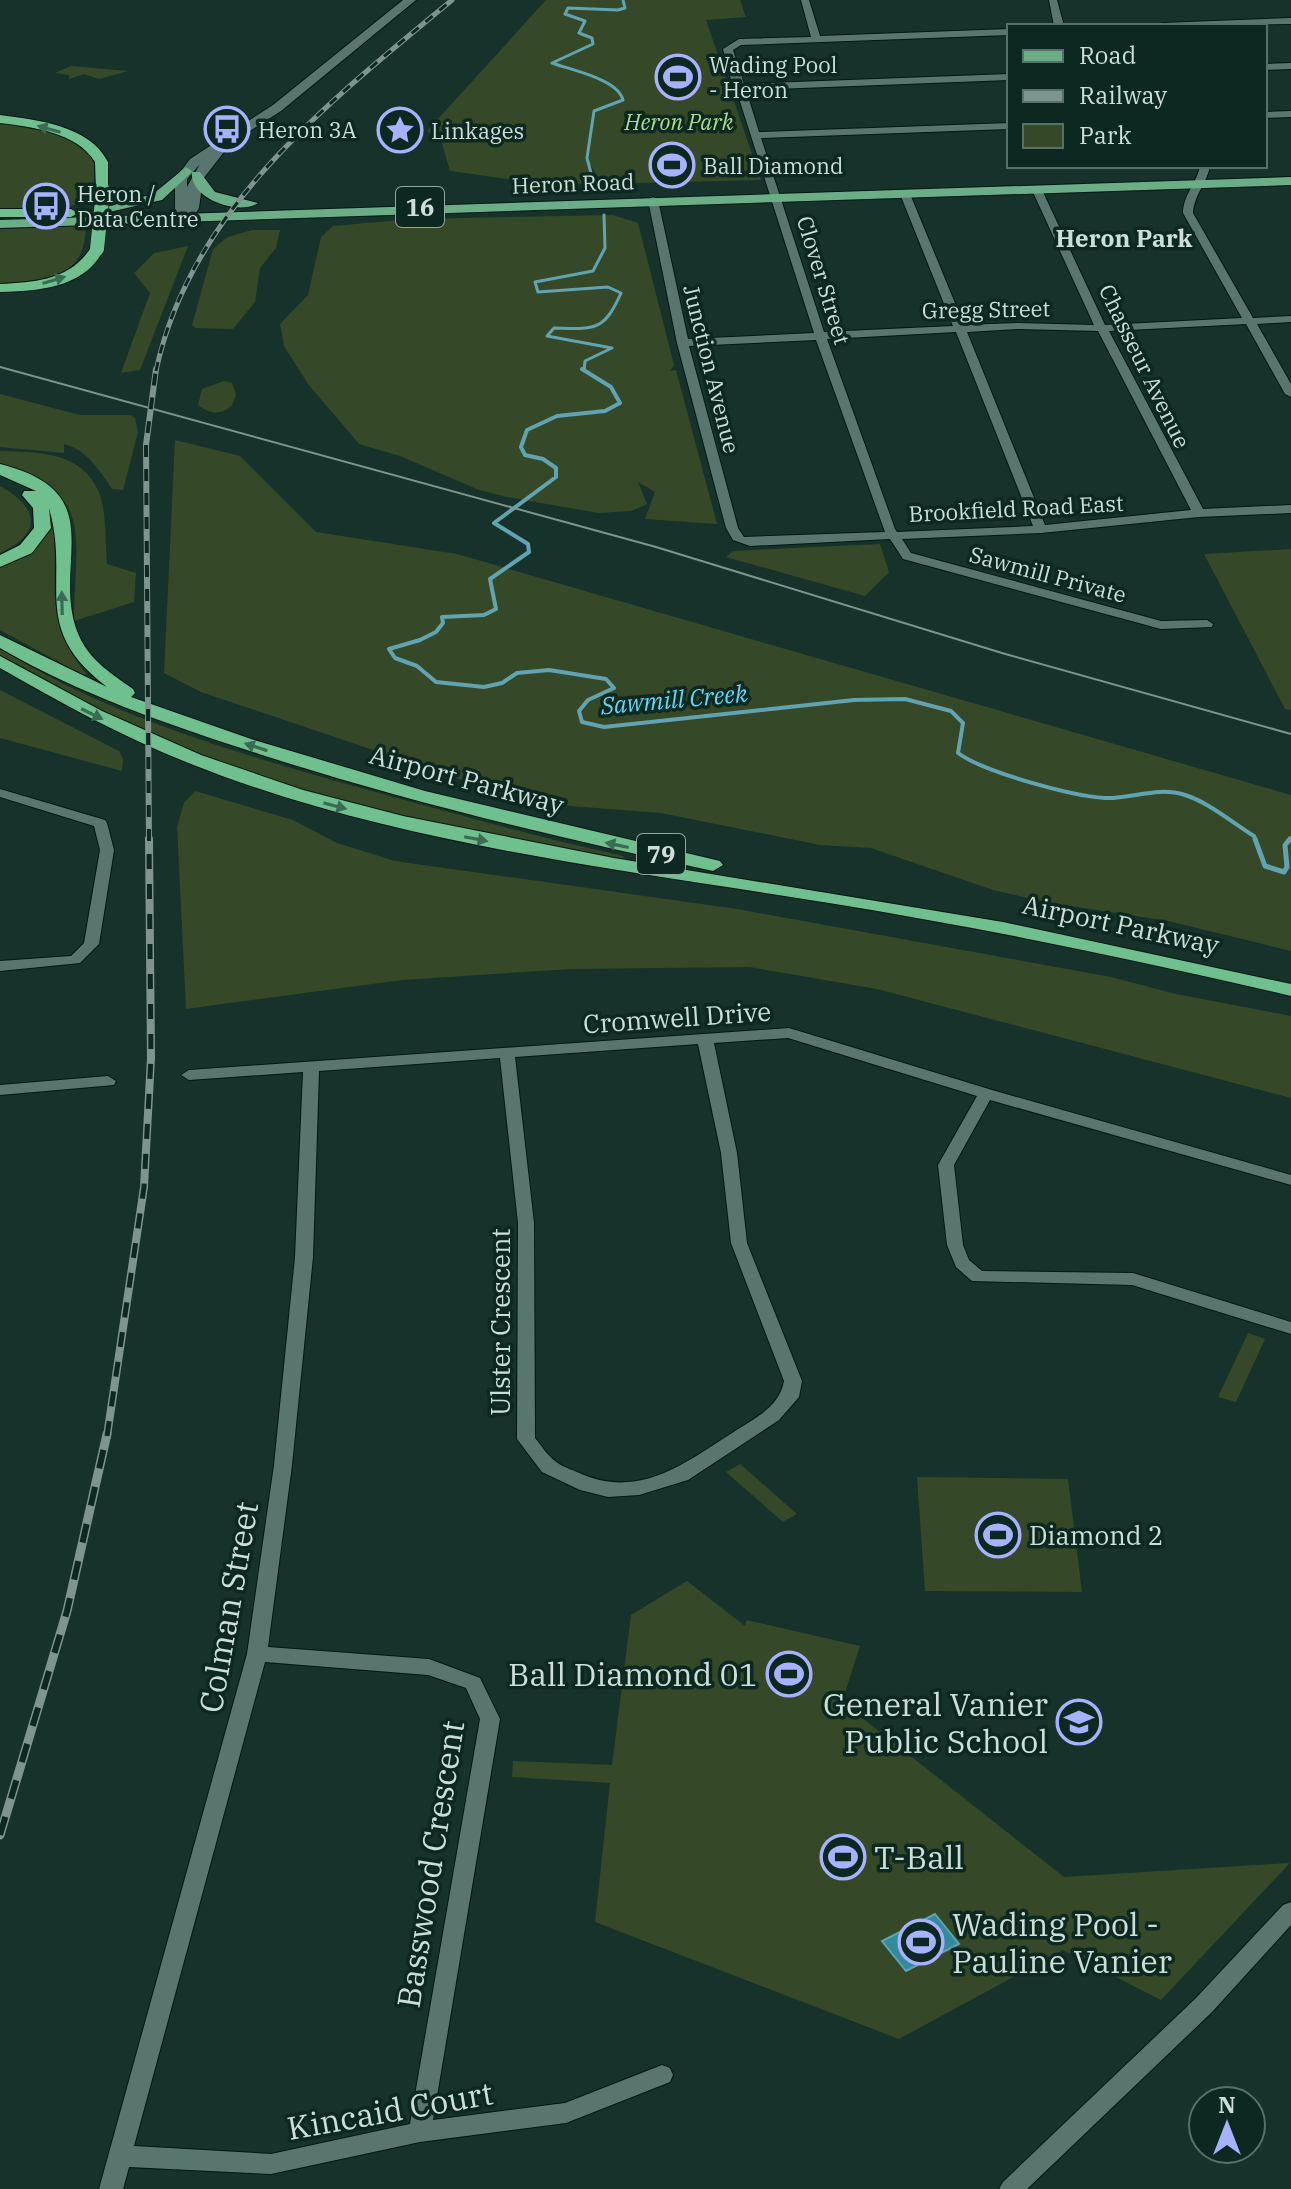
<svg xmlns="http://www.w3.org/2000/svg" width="1291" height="2189" viewBox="0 0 1291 2189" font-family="'IBM Plex Serif',serif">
  <rect width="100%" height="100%" fill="#17322b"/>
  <g fill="#354828">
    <polygon points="546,0 740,0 746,17 706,20 761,180 602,184 589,163 595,184 537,183 450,171 442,143 427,131"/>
    <polygon points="71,66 128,71 99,79 84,74 69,79 69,75 55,73"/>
    <path d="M 0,121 C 27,125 88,131 94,165 C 96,178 92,192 90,204 L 0,211 Z"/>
    <polygon points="613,215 638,223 674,365 670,371 676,370 717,524 645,519 655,492 638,482 647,504 631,511 598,513 507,497 479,490 400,456 359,444 308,384 284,346 280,324 308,295 321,237 333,226 412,219"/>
    <path d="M 86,225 C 85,281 46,280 0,284 L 0,229 Z"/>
    <polygon points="252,230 280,230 276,248 260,268 255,302 233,329 195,328 192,325 213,249 228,237"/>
    <polygon points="188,246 140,370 121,373 150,293 134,273 154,253"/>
    <path d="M 224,381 L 232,383 L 236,395 L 232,405 C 220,416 210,414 198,405 L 202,389 Z"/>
    <path d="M 0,394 L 80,415 L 131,415 L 135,418 L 138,432 L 123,490 L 112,489 C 100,471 86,449 64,444 L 64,453 L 0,447 Z"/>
    <polygon points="175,440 240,456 316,532 457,554 1291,795 1291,951 1168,921 1045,902 993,890 871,848 820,845 661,813 570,806 468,782 201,692 164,673"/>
    <path d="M 0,451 C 36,452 80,451 98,490 C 107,510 105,542 107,564 L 136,573 L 134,602 L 74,621 C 74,539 97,491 0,464 Z"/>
    <path d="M 0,486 C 39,507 43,534 0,553 Z"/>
    <path d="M 51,507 C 63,573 37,617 87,674 L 83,675 L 0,630 L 0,564 L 16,559 L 46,508 Z"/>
    <polygon points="880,544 889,572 865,596 726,557 733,551"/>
    <polygon points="1291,549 1291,710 1285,709 1204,554"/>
    <path d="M 0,648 C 110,719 263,761 390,796 C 467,817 545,839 624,856 L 622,859 C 444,828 276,795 111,716 C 73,698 35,679 0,655 Z"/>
    <polygon points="0,690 119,751 123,759 122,771 0,738"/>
    <polygon points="195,791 293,820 337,843 395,861 737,909 1111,977 1176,994 1291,1016 1291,1098 877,989 749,967 571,969 402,980 186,1009 177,827 184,803"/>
    <polygon points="1248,1333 1265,1339 1236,1402 1218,1397"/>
    <polygon points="740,1464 797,1514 783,1522 726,1472"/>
    <polygon points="917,1477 1068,1479 1082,1592 925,1591"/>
    <polygon points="687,1581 745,1626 747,1620 860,1646 842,1702 1064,1877 1290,1863 1161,2000 1063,1950 899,2039 595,1922 610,1783 512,1777 513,1761 612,1765 631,1615"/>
  </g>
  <polygon fill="#338a9f" stroke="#61a3b0" stroke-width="2" points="935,1914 959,1944 906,1971 882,1941"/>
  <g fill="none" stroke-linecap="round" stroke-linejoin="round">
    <g stroke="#61a3b0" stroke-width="3">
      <path d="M 591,173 L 587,158 L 594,111 L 623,100 C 618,79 571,70 552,63 L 593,44 L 592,38 L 579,33 L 585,21 L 565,14 L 568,8 L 618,10 L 625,8 L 623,0"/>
      <path d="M 584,371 L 585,361 L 612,348 L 547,336 L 554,328 C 594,329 604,332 621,293 L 608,287 L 538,292 L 535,282 L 593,271 L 605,248 L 604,215"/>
    </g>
    <g stroke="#61a3b0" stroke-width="4">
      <path d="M 582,369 L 611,387 L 620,403 L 605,411 L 557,416 L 527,430 L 521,447 L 525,455 L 543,459 L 556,468 L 556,477 L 494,523 L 528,544 L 529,552 L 490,579 L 496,609 L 484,615 L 442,617 L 443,623 L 436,632 L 420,640 L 389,649 L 395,658 L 417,666 L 436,682 L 484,687 L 502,683 L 517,673 L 549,670 L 606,679 L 614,688 L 588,700 L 579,711 L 582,722 L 604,727 L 854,700 L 905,699 L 951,711 L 963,723 L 958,753 C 984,772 1071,796 1105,798 C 1132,799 1157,786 1185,795 C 1208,802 1233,823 1254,836 L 1256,841"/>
      <polyline points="1288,841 1291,838"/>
    </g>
    <polyline stroke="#61a3b0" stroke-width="5" points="1255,839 1265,866 1284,872 1287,867 1285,845 1290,839"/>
    <g stroke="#001913" stroke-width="2">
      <g id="minor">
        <path d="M 801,0 L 809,0 L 820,36 L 1009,29 L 1009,35 L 741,45 L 733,50 L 744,84 L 1009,74 L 1009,80 L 746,90 L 759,132 L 1009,123 L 1009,129 L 761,138 L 824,332 L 953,326 L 900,194 L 905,191 L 910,194 L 964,325 L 1018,323 L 1094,325 L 1032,190 L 1037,187 L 1042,190 L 1105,325 L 1242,318 L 1183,213 C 1183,195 1197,183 1200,166 L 1210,166 C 1207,183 1194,195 1193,213 L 1253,318 L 1291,316 L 1291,322 L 1257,324 L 1291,384 L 1291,397 L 1285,394 L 1246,324 L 1109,331 L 1203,509 L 1291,505 L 1291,513 L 1199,517 L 1041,533 L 902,539 L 911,553 L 1161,621 L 1207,620 L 1213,624 L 1212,627 L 1161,629 L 903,559 L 890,539 L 750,546 L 733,540 L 726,528 L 677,343 L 648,200 L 653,197 L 658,200 L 688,339 L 814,333 L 736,89 L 733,87 L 723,49 L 739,39 L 811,37 ZM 1018,329 L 1098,331 L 1191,510 L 1045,525 L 967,332 ZM 956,332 L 1033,526 L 897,532 L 895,529 L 827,339 ZM 816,340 L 885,532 L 744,537 L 738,528 L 689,346 Z"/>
        <polygon points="1049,0 1057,0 1064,26 1054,26"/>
        <polygon points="1291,18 1291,24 1158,26 1163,23"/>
        <polygon points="1291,63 1291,69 1265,70 1265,64"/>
        <polygon points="1291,111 1291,117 1265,118 1265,112"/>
        <polygon points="0,789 105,820 107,823 114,850 99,944 80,963 0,971 0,961 71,956 84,943 100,850 94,826 0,797"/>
        <path d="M 789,1028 L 992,1090 L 1291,1175 L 1291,1185 L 990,1100 L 954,1165 L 963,1245 L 969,1260 L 982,1271 L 1133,1273 L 1291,1322 L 1291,1334 L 1132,1285 L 972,1281 L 956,1267 L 947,1245 L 938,1165 L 977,1096 L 788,1038 L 714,1043 L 737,1153 L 747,1243 L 802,1381 L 799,1397 L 779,1420 L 688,1480 L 639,1495 L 608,1497 L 580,1490 L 542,1472 L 517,1439 L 518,1223 L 500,1058 L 319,1071 L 313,1257 L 292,1465 L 268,1647 L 429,1659 L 480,1678 L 500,1719 L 433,2120 L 565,2103 L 662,2065 L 670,2068 L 673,2075 L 670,2082 L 566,2123 L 420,2142 L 271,2174 L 129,2167 L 123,2189 L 99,2189 L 247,1654 L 274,1465 L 295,1257 L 303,1072 L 189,1080 L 181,1075 L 189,1070 ZM 698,1044 L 721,1153 L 731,1243 L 784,1381 C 779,1409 751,1420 729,1435 C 681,1466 636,1500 577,1472 C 570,1469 561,1466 555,1461 C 547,1455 541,1445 535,1438 L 534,1223 L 515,1057 ZM 265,1662 L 428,1675 L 466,1688 L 480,1719 L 410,2124 L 271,2154 L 134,2146 Z"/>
        <polygon points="108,1076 116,1081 114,1085 0,1095 0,1085"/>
        <polygon points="1291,1902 1291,1925 1212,2012 1027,2189 999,2189 1003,2182 1196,1998 1283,1905"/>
      </g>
    </g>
    <g stroke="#001913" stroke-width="2">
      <path id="secondary" d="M 403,0 L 416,0 L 281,111 L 231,143 L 203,179 L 199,208 L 192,219 L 182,219 L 175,212 L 175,179 L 190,159 L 273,105 ZM 200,164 L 187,187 L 187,179 Z"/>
    </g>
    <g stroke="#001913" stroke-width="2">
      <g id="primary">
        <polygon points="186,167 192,171 190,174 162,200 109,212 103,208 153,194"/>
        <path d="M 192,172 L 200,172 L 215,192 L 258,203 C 239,216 189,199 192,172 Z"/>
        <polygon points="1291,177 1291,185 0,228 0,220"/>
      </g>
    </g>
    <g stroke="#001913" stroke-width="2">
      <g id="trunk">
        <path d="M 0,115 C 37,120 89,125 108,162 L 108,193 L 96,190 L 95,162 C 77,132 31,127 0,123 Z"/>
        <polygon points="0,209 71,209 78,213 71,217 0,217"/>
        <path d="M 92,246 L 104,249 C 85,288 39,291 0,292 L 0,284 C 37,282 71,280 92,246 Z"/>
        <path d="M 0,464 C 117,493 47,567 80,638 C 91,661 113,675 133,689 L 135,693 L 131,697 L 251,739 L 425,791 L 720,861 L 723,865 L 713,871 C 560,838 408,802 259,754 C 170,725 81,695 0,648 L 0,635 L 107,687 C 28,627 71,584 49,508 L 51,528 L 32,553 L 0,567 L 0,555 L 20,545 L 34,528 L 33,508 L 22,495 L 24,491 L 36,491 L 0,475 Z"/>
        <path d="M 0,656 L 102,711 L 201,755 L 303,790 L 403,816 L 614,858 L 1003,922 L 1291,984 L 1291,996 C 1138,960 984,928 829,903 C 614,868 390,844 186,762 C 121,736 61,703 0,668 Z"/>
      </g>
    </g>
    <use href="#minor" fill="#59766e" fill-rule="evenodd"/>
    <use href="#secondary" fill="#59766e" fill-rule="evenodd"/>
    <use href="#primary" fill="#6aad87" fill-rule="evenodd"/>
    <use href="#trunk" fill="#70c08f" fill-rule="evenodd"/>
    <polyline stroke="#7f948e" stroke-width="2" points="0,367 656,547 1002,653 1291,734"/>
    <g stroke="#7f948e" stroke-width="5">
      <path id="rail-far3" d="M 156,371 C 190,209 330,101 452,0"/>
    </g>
    <g stroke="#7f948e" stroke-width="6">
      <polyline id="rail-far2" points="149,841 146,445 156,369"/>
    </g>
    <g stroke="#7f948e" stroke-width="8">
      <polyline id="rail-far1" points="107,1436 144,1187 151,1058 149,839"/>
    </g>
    <g stroke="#7f948e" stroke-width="9">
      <polyline id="rail" points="0,1835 67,1611 107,1434"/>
    </g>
    <use href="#rail-far3" stroke="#0c2821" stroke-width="3" stroke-dasharray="9" stroke-linecap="butt"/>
    <use href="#rail-far2" stroke="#0c2821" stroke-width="4" stroke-dasharray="12" stroke-linecap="butt"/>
    <use href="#rail-far1" stroke="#0c2821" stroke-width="5" stroke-dasharray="15" stroke-linecap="butt"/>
    <use href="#rail" stroke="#0c2821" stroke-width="6" stroke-dasharray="19" stroke-linecap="butt"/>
    <g stroke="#001913" stroke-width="15" stroke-linecap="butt">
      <polyline id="trunk-bridge" points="97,249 103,190"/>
    </g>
    <use href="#trunk-bridge" stroke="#70c08f" stroke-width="14"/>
  </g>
  <defs><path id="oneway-solid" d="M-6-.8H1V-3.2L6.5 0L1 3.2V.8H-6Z" transform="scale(2)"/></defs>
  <g fill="#396c52">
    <use href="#oneway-solid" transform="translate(49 129) rotate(-164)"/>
    <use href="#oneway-solid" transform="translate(54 280) rotate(-17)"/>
    <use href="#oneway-solid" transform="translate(62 603) rotate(-91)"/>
    <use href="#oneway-solid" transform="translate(92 714) rotate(26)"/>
    <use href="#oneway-solid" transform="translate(256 747) rotate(-162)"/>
    <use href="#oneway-solid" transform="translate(335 806) rotate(15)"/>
    <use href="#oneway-solid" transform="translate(476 839) rotate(11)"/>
    <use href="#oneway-solid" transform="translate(617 845) rotate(-168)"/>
  </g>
  <defs>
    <g id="stadium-ring" transform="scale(2.3)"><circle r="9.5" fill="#0c2821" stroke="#a7b1fc" stroke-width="1.5"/><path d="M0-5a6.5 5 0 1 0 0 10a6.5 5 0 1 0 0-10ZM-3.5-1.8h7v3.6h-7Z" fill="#a7b1fc"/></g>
    <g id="bus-ring" transform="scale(2.3)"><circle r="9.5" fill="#0c2821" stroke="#a7b1fc" stroke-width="1.5"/><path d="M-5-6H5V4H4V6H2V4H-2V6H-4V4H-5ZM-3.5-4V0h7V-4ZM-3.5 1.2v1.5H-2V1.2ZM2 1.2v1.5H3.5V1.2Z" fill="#a7b1fc"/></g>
    <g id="sight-ring" transform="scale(2.3)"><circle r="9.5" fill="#0c2821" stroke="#a7b1fc" stroke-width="1.5"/><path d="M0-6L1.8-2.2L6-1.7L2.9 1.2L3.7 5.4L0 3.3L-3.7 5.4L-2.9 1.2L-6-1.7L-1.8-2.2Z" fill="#a7b1fc"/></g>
    <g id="school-ring" transform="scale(2.3)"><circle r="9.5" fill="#0c2821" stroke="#a7b1fc" stroke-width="1.5"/><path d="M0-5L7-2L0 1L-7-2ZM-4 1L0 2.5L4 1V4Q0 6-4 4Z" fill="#a7b1fc"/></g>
  </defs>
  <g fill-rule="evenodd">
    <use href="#stadium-ring" x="678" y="77"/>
    <use href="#bus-ring" x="227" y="129"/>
    <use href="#sight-ring" x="400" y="130"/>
    <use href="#stadium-ring" x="672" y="165"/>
    <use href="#bus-ring" x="46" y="206"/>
    <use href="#stadium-ring" x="998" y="1535"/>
    <use href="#stadium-ring" x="789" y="1674"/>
    <use href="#school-ring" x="1079" y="1722"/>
    <use href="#stadium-ring" x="843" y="1857"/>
    <use href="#stadium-ring" x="921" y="1942"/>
  </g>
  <g text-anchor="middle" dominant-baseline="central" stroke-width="7" stroke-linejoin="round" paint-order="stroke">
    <g font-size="22" fill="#cdddd8" stroke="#0c2821" text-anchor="start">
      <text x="709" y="64">Wading Pool<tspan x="709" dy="25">- Heron</tspan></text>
      <text x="258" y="129">Heron 3A</text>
      <text x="431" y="130">Linkages</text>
      <text x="703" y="165">Ball Diamond</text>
      <text x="77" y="193">Heron /<tspan x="77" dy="25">Data Centre</tspan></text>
    </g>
    <g font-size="22" font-style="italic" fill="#aada8b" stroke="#0c2821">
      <text x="679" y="121">Heron Park</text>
    </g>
    <g font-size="22" fill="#cdddd8" stroke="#0c2821">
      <text transform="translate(573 183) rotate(-2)">Heron Road</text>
      <text transform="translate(824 280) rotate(73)">Clover Street</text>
      <text transform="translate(986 309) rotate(-1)">Gregg Street</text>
      <text transform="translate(1145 366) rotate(64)">Chasseur Avenue</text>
      <text transform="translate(712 369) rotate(76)">Junction Avenue</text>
      <text transform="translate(1016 508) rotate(-3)">Brookfield Road East</text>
      <text transform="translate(1048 574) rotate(15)">Sawmill Private</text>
    </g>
    <g fill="#0c2821" stroke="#93a7a1" stroke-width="2">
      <rect x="396" y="187" width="48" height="40" rx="6"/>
      <rect x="637" y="834" width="48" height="40" rx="6"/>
    </g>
    <g font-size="24" font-weight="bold" fill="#cdddd8">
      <text x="420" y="207">16</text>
      <text x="661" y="854">79</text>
    </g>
    <g font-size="24" font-weight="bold" fill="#cdddd8" stroke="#0c2821">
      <text x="1124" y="238">Heron Park</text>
    </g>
    <g font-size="24" font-style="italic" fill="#5ddaf8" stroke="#0c2821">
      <text transform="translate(674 699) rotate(-5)">Sawmill Creek</text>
    </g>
    <g font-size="26" fill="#cdddd8" stroke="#0c2821">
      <text transform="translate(467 779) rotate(15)">Airport Parkway</text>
      <text transform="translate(1121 924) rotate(12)">Airport Parkway</text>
      <text transform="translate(677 1017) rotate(-4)">Cromwell Drive</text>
      <text transform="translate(500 1322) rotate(-90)">Ulster Crescent</text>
    </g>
    <g font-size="26" fill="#cdddd8" stroke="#0c2821" text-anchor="start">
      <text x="1029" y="1535">Diamond 2</text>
    </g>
    <g font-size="32" fill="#cdddd8" stroke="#0c2821">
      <text transform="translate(228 1607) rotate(-80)">Colman Street</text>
      <text transform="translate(430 1864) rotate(-81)">Basswood Crescent</text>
      <text transform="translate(390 2110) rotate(-10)">Kincaid Court</text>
    </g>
    <g font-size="32" fill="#cdddd8" stroke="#0c2821" text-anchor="end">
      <text x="758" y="1674">Ball Diamond 01</text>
      <text x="1048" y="1704">General Vanier<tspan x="1048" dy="37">Public School</tspan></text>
      <text x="874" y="1857" text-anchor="start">T-Ball</text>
      <text x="952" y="1924" text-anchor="start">Wading Pool -<tspan x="952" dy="37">Pauline Vanier</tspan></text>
    </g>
  </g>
  <rect x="1007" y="24" width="260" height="144" fill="#0c2821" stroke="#59706a" stroke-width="2"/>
  <rect x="1023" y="50" width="40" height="12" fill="#6aad87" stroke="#59706a" stroke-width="2"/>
  <text x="1079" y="64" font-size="24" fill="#cdddd8">Road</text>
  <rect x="1023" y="90" width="40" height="12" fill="#7f948e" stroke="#59706a" stroke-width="2"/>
  <text x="1079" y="104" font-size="24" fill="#cdddd8">Railway</text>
  <rect x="1023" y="124" width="40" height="24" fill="#354828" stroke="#59706a" stroke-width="2"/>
  <text x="1079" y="144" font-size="24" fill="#cdddd8">Park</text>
  <g transform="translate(1227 2125)"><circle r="38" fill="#0c2821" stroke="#59706a" stroke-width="2"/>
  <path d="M0-6L14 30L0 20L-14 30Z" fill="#a7b1fc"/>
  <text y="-12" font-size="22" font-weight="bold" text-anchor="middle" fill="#cdddd8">N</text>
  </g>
</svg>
